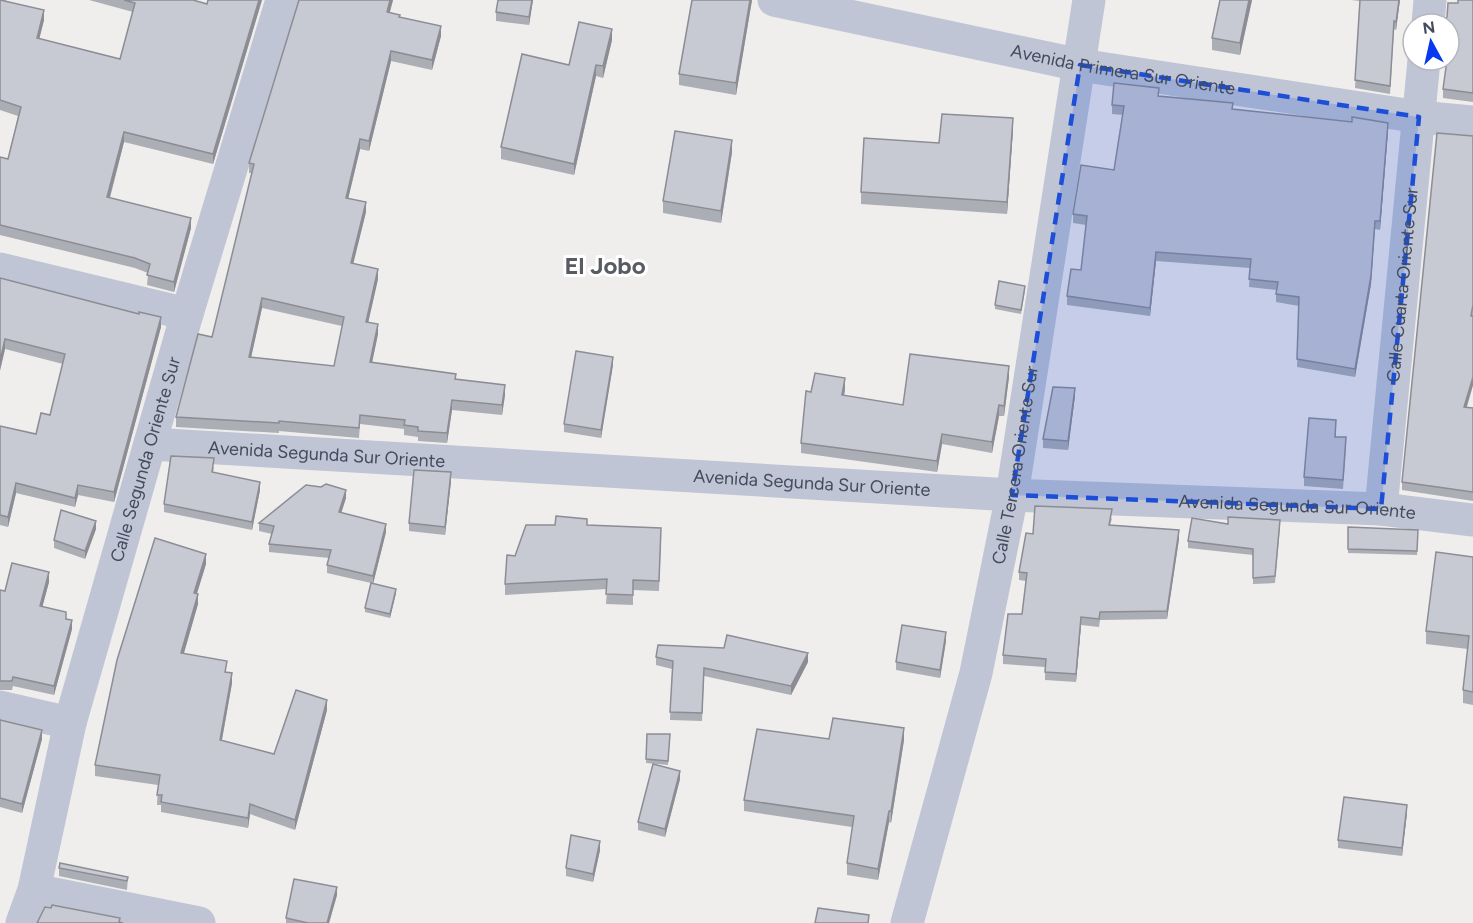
<svg xmlns="http://www.w3.org/2000/svg" width="1473" height="923" viewBox="0 0 1473 923" font-family="Figtree,sans-serif">
  <rect width="100%" height="100%" fill="#f0eded"/>
  <g fill="none" stroke-linecap="round" stroke-linejoin="round">
    <g stroke="#bfc5d4" stroke-width="33">
      <path id="s1" d="M 774,0 L 1080,65 L 1419,117 L 1473,122"/>
      <polyline points="1428,24 1430,0"/>
      <polyline points="0,269 187,314"/>
      <path id="s2" d="M 150,444 L 1012,495 L 1381,509 L 1473,520"/>
      <path id="s3" d="M 1381,509 L 1424,60"/>
      <polyline points="0,707 70,723"/>
      <polyline points="34,890 199,923"/>
      <path id="s4" d="M 22,923 L 34,890 L 70,723 L 187,314 L 282,0"/>
      <path id="s5" d="M 907,923 L 976,673 L 1012,495 L 1089,0"/>
    </g>
  </g>
  <g fill="#acaeb5" fill-rule="evenodd">
    <polygon points="0,0 5,0 44,20 39,39 120,59 133,12 89,0 193,0 207,4 262,0 213,164 124,142 110,198 191,228 174,292 147,285 148,273 135,268 0,235 0,157 8,159 18,116 0,110"/>
    <path d="M 393,0 L 390,12 L 441,36 L 432,70 L 391,61 L 369,151 L 360,149 L 348,198 L 366,212 L 353,263 L 378,279 L 368,323 L 378,334 L 372,363 L 456,379 L 505,395 L 502,415 L 452,410 L 447,443 L 418,441 L 418,437 L 404,435 L 404,429 L 360,424 L 359,438 L 279,431 L 279,433 L 176,427 L 176,417 L 212,337 L 252,173 L 249,173 L 249,163 ZM 262,308 L 342,326 L 334,366 L 251,357 Z"/>
    <polygon points="533,0 529,25 496,21 496,12"/>
    <polygon points="692,0 752,0 736,95 679,85 679,74"/>
    <polygon points="1252,0 1240,55 1212,50 1212,38"/>
    <polygon points="1351,0 1400,0 1396,30 1394,29 1390,94 1355,88 1360,1"/>
    <polygon points="1473,0 1473,102 1443,98 1443,89 1447,61 1443,61 1443,60 1449,60 1458,3"/>
    <polygon points="612,40 603,78 596,76 574,175 501,159 501,147 569,65"/>
    <polygon points="1159,96 1233,109 1388,131 1380,230 1375,229 1371,284 1355,377 1297,367 1299,306 1276,302 1276,290 1249,287 1250,268 1156,261 1150,316 1067,305 1067,296 1081,270 1086,225 1073,223 1073,214 1114,170 1123,115 1112,114 1112,105"/>
    <polygon points="1013,130 1007,214 861,204 861,192 939,143"/>
    <polygon points="1473,136 1473,385 1467,407 1473,408 1473,501 1402,490 1402,482"/>
    <polygon points="732,152 721,223 663,213 663,201"/>
    <polygon points="0,278 161,327 114,502 78,495 75,507 16,493 8,527 0,525 0,426 36,434 50,415 63,364 5,349 0,371"/>
    <polygon points="1025,290 1021,314 995,309 995,305"/>
    <polygon points="613,365 601,438 564,432 564,424"/>
    <polygon points="1009,377 1004,416 999,416 992,453 942,444 937,472 801,453 801,443 811,392 845,389 844,396 903,405"/>
    <polygon points="1075,396 1068,450 1043,448 1043,439"/>
    <polygon points="1336,428 1336,437 1346,446 1343,489 1304,486 1304,477"/>
    <polygon points="214,467 213,473 260,490 252,530 164,512 164,504"/>
    <polygon points="451,481 445,535 409,531 409,523"/>
    <polygon points="346,498 341,513 386,532 373,584 396,593 390,618 365,612 365,608 371,583 327,573 327,565 329,558 269,552 269,544 272,534 259,531 259,523"/>
    <polygon points="1112,518 1110,526 1179,539 1167,619 1100,620 1099,627 1081,625 1076,682 1045,680 1045,667 1003,664 1003,655 1022,614 1026,581 1019,580 1019,572 1033,534"/>
    <polygon points="1228,524 1280,527 1275,583 1253,584 1253,555 1188,548 1188,541"/>
    <polygon points="587,525 661,538 659,591 633,590 633,605 606,604 607,589 505,595 505,584 515,556"/>
    <polygon points="1348,527 1418,530 1417,555 1348,553"/>
    <polygon points="96,529 85,559 54,548 54,540"/>
    <polygon points="1473,557 1473,705 1463,703 1463,690 1468,649 1426,644 1426,631"/>
    <polygon points="206,564 197,593 198,604 184,653 227,672 232,683 222,740 274,754 327,710 295,830 250,814 248,828 161,812 161,805 157,805 158,785 95,776 95,765"/>
    <polygon points="49,582 42,607 66,619 72,629 54,695 13,686 12,690 0,690 0,590 5,591"/>
    <polygon points="946,641 940,678 896,670 896,662"/>
    <polygon points="656,657 808,662 791,695 704,676 702,721 670,720 672,669 656,665"/>
    <polygon points="0,717 1,720 42,739 22,813 0,807"/>
    <polygon points="647,734 670,734 668,765 646,763"/>
    <polygon points="829,739 904,740 891,823 889,822 878,880 847,875 847,863 852,827 744,811 744,800"/>
    <polygon points="680,779 665,837 638,830 638,822"/>
    <polygon points="1407,813 1402,856 1338,848 1338,840"/>
    <polygon points="600,850 593,882 566,876 566,868"/>
    <polygon points="59,868 128,877 127,890 59,876"/>
    <polygon points="337,895 329,923 286,923 286,918"/>
  </g>
  <g fill="#8c8d94">
    <polygon points="259,0 262,0 213,164 213,154"/>
    <polygon points="390,0 393,0 387,22 387,12"/>
    <polygon points="532,0 533,0 529,25 529,17"/>
    <polygon points="750,0 752,0 736,95 736,83"/>
    <polygon points="1249,0 1252,0 1240,55 1240,43"/>
    <polygon points="1399,0 1400,0 1396,30 1396,22"/>
    <polygon points="44,10 44,20 37,48 37,38"/>
    <polygon points="441,26 441,36 432,70 432,60"/>
    <polygon points="612,29 612,40 603,78 603,66"/>
    <polygon points="391,51 391,61 369,151 369,141"/>
    <polygon points="596,65 596,76 574,175 574,164"/>
    <polygon points="1013,118 1013,130 1007,214 1007,202"/>
    <polygon points="1388,123 1388,131 1380,230 1380,221"/>
    <polygon points="124,132 124,142 107,207 107,197"/>
    <polygon points="360,139 360,149 346,208 346,198"/>
    <polygon points="732,140 732,152 721,223 721,211"/>
    <polygon points="366,202 366,212 351,273 351,263"/>
    <polygon points="191,218 191,228 174,292 174,282"/>
    <polygon points="1375,221 1371,284 1355,377 1355,369"/>
    <polygon points="1156,252 1156,261 1150,316 1150,308"/>
    <polygon points="378,269 378,279 366,332 366,322"/>
    <polygon points="262,298 262,308 249,367 249,357"/>
    <polygon points="161,317 161,327 114,502 114,492"/>
    <polygon points="378,324 378,334 370,372 370,362"/>
    <polygon points="5,339 5,349 0,370 0,361"/>
    <polygon points="613,357 613,365 601,438 601,430"/>
    <polygon points="1009,366 1009,377 1004,416 1004,406"/>
    <polygon points="1473,377 1473,385 1464,415 1464,407"/>
    <polygon points="845,378 845,389 842,406 842,395"/>
    <polygon points="505,385 505,395 502,415 502,405"/>
    <polygon points="1075,388 1075,396 1068,450 1068,441"/>
    <polygon points="452,400 452,410 447,443 447,433"/>
    <polygon points="999,405 999,416 992,453 992,442"/>
    <polygon points="942,434 942,444 937,472 937,461"/>
    <polygon points="451,472 451,481 445,535 445,527"/>
    <polygon points="260,482 260,490 252,530 252,522"/>
    <polygon points="16,483 16,493 8,527 8,517"/>
    <polygon points="78,485 78,495 75,507 75,498"/>
    <polygon points="346,490 346,498 339,520 339,512"/>
    <polygon points="96,521 96,529 85,559 85,551"/>
    <polygon points="386,524 386,532 373,584 373,576"/>
    <polygon points="1179,530 1179,539 1167,619 1167,611"/>
    <polygon points="206,554 206,564 194,603 194,593"/>
    <polygon points="49,572 49,582 40,616 40,606"/>
    <polygon points="396,589 396,593 390,618 390,614"/>
    <polygon points="198,594 198,604 181,663 181,653"/>
    <polygon points="1081,617 1081,625 1076,682 1076,674"/>
    <polygon points="72,620 72,629 54,695 54,686"/>
    <polygon points="946,632 946,641 940,678 940,670"/>
    <polygon points="808,653 808,662 791,695 791,686"/>
    <polygon points="232,673 232,683 220,750 220,740"/>
    <polygon points="327,700 327,710 295,830 295,820"/>
    <polygon points="904,728 904,740 891,823 891,811"/>
    <polygon points="42,730 42,739 22,813 22,804"/>
    <polygon points="680,771 680,779 665,837 665,829"/>
    <polygon points="250,804 250,814 248,828 248,818"/>
    <polygon points="1407,805 1407,813 1402,856 1402,848"/>
    <polygon points="889,811 889,822 878,880 878,869"/>
    <polygon points="600,841 600,850 593,882 593,874"/>
    <polygon points="337,887 337,895 329,923 327,923"/>
  </g>
  <g fill="#c8cad3" stroke="#8c8d94" stroke-width="1.5" fill-rule="evenodd">
    <polygon points="0,0 44,10 37,38 120,59 135,3 124,0 193,0 207,4 208,0 259,0 213,154 124,132 107,197 191,218 174,282 147,275 150,264 135,258 0,225 0,157 8,159 21,107 0,100"/>
    <path d="M 299,0 L 390,0 L 387,12 L 400,15 L 399,17 L 441,26 L 432,60 L 391,51 L 369,141 L 360,139 L 346,198 L 366,202 L 351,263 L 378,269 L 366,322 L 378,324 L 370,362 L 456,374 L 455,379 L 505,385 L 502,405 L 452,400 L 447,433 L 418,431 L 418,427 L 404,425 L 405,420 L 360,415 L 359,428 L 279,421 L 279,423 L 176,417 L 198,334 L 212,337 L 254,164 L 249,163 ZM 262,298 L 344,317 L 334,366 L 249,357 Z"/>
    <polygon points="498,0 532,0 529,17 496,12"/>
    <polygon points="692,0 750,0 736,83 679,74"/>
    <polygon points="1220,0 1249,0 1240,43 1212,38"/>
    <polygon points="1360,0 1399,0 1396,22 1394,21 1390,86 1355,80"/>
    <polygon points="1458,0 1473,0 1473,93 1443,89 1447,60 1449,60 1449,24 1442,24 1447,17 1448,3 1458,3"/>
    <polygon points="579,22 612,29 603,66 596,65 574,164 501,147 522,54 569,65"/>
    <polygon points="1114,83 1159,88 1158,96 1233,103 1232,109 1352,122 1352,117 1388,123 1380,221 1375,221 1371,276 1355,369 1297,359 1299,297 1276,294 1278,282 1249,279 1251,259 1156,252 1150,308 1067,296 1071,269 1081,270 1087,216 1073,214 1081,165 1114,170 1124,106 1112,105"/>
    <polygon points="942,114 1013,118 1007,202 861,192 864,138 939,143"/>
    <polygon points="675,131 732,140 721,211 663,201"/>
    <polygon points="1437,133 1473,136 1473,305 1471,316 1473,316 1473,377 1464,407 1473,408 1473,492 1402,482"/>
    <polygon points="0,278 139,314 139,312 161,317 114,492 78,485 75,498 16,483 8,517 0,515 0,426 36,434 41,413 50,415 65,354 5,339 0,361"/>
    <polygon points="999,281 1025,286 1021,310 995,305"/>
    <polygon points="576,351 613,357 601,430 564,424"/>
    <polygon points="910,354 1009,366 1004,406 999,405 992,442 942,434 937,461 801,443 806,391 811,392 815,373 845,378 842,395 903,405"/>
    <polygon points="1053,387 1075,388 1068,441 1043,439"/>
    <polygon points="1309,418 1336,420 1335,437 1346,437 1343,480 1304,477"/>
    <polygon points="171,456 214,458 212,472 260,482 252,522 164,504"/>
    <polygon points="414,470 451,472 445,527 409,523"/>
    <polygon points="326,484 346,490 339,512 386,524 373,576 327,565 331,550 269,544 274,526 259,523 306,485 321,487"/>
    <polygon points="1035,506 1112,509 1109,525 1179,530 1167,611 1100,612 1099,619 1081,617 1076,674 1045,672 1046,659 1003,655 1008,614 1022,614 1027,573 1019,572 1026,533 1033,534"/>
    <polygon points="61,510 96,521 85,551 54,540"/>
    <polygon points="556,516 587,519 587,525 661,528 659,581 633,580 633,595 606,594 607,579 505,584 507,555 515,556 526,525 555,525"/>
    <polygon points="1228,517 1280,520 1275,576 1253,578 1253,549 1188,541 1192,518 1228,524"/>
    <polygon points="1348,527 1418,530 1417,551 1348,549"/>
    <polygon points="155,538 206,554 194,593 198,594 181,653 227,661 225,672 232,673 220,740 274,754 296,690 327,700 295,820 250,804 248,818 161,802 162,795 157,795 160,775 95,765 117,660"/>
    <polygon points="1436,552 1473,557 1473,692 1463,690 1469,636 1426,631"/>
    <polygon points="12,563 49,572 40,606 66,612 66,619 72,620 54,686 13,677 12,681 0,681 0,590 5,591"/>
    <polygon points="371,583 396,589 390,614 365,608"/>
    <polygon points="902,625 946,632 940,670 896,662"/>
    <polygon points="727,635 808,653 791,686 704,668 702,713 670,712 673,661 656,657 658,645 724,648"/>
    <polygon points="833,718 904,728 891,811 889,811 878,869 847,863 854,816 744,800 757,729 829,739"/>
    <polygon points="0,720 42,730 22,804 0,798"/>
    <polygon points="647,734 670,734 668,761 646,759"/>
    <polygon points="653,764 680,771 665,829 638,822"/>
    <polygon points="1344,797 1407,805 1402,848 1338,840"/>
    <polygon points="571,835 600,841 593,874 566,868"/>
    <polygon points="60,863 128,877 127,881 59,868"/>
    <polygon points="294,879 337,887 327,923 308,923 286,918"/>
    <polygon points="52,905 120,918 119,922 123,923 37,923 45,907 51,908"/>
    <polygon points="818,908 869,915 868,923 815,923"/>
  </g>
  <path fill="#1d4ed8" fill-opacity="0.2" stroke="#1d4ed8" stroke-width="4.5" stroke-dasharray="12 8" stroke-linejoin="round" d="M 1080,65 L 1419,117 L 1381,509 L 1012,495 Z"/>
  <g text-anchor="middle" dominant-baseline="central" stroke-width="6" stroke-linejoin="round" paint-order="stroke">
    <g font-size="18" fill="#434b5c" stroke="#fff">
      <text stroke="none"><textPath href="#s1" startOffset="356">Avenida Primera Sur Oriente</textPath></text>
      <text stroke="none"><textPath href="#s3" startOffset="225">Calle Cuarta Oriente Sur</textPath></text>
      <text stroke="none"><textPath href="#s2" startOffset="177">Avenida Segunda Sur Oriente</textPath></text>
      <text stroke="none"><textPath href="#s4" startOffset="480">Calle Segunda Oriente Sur</textPath></text>
      <text stroke="none"><textPath href="#s5" startOffset="471">Calle Tercera Oriente Sur</textPath></text>
      <text stroke="none"><textPath href="#s2" startOffset="663">Avenida Segunda Sur Oriente</textPath></text>
      <text stroke="none"><textPath href="#s2" startOffset="1149">Avenida Segunda Sur Oriente</textPath></text>
    </g>
    <g font-size="24" font-weight="bold" fill="#595b63" stroke="#fff">
      <text x="605" y="265">El Jobo</text>
    </g>
  </g>
  <g transform="translate(1431 42) rotate(352)"><circle r="28" fill="#ffffff" stroke="#b4b7be" stroke-width="1.5"/>
  <path d="M0-4.5L10 22L0 15L-10 22Z" fill="#073af0"/>
  <text y="-9" font-size="16" font-weight="bold" text-anchor="middle" fill="#434b5c">N</text>
  </g>
</svg>
